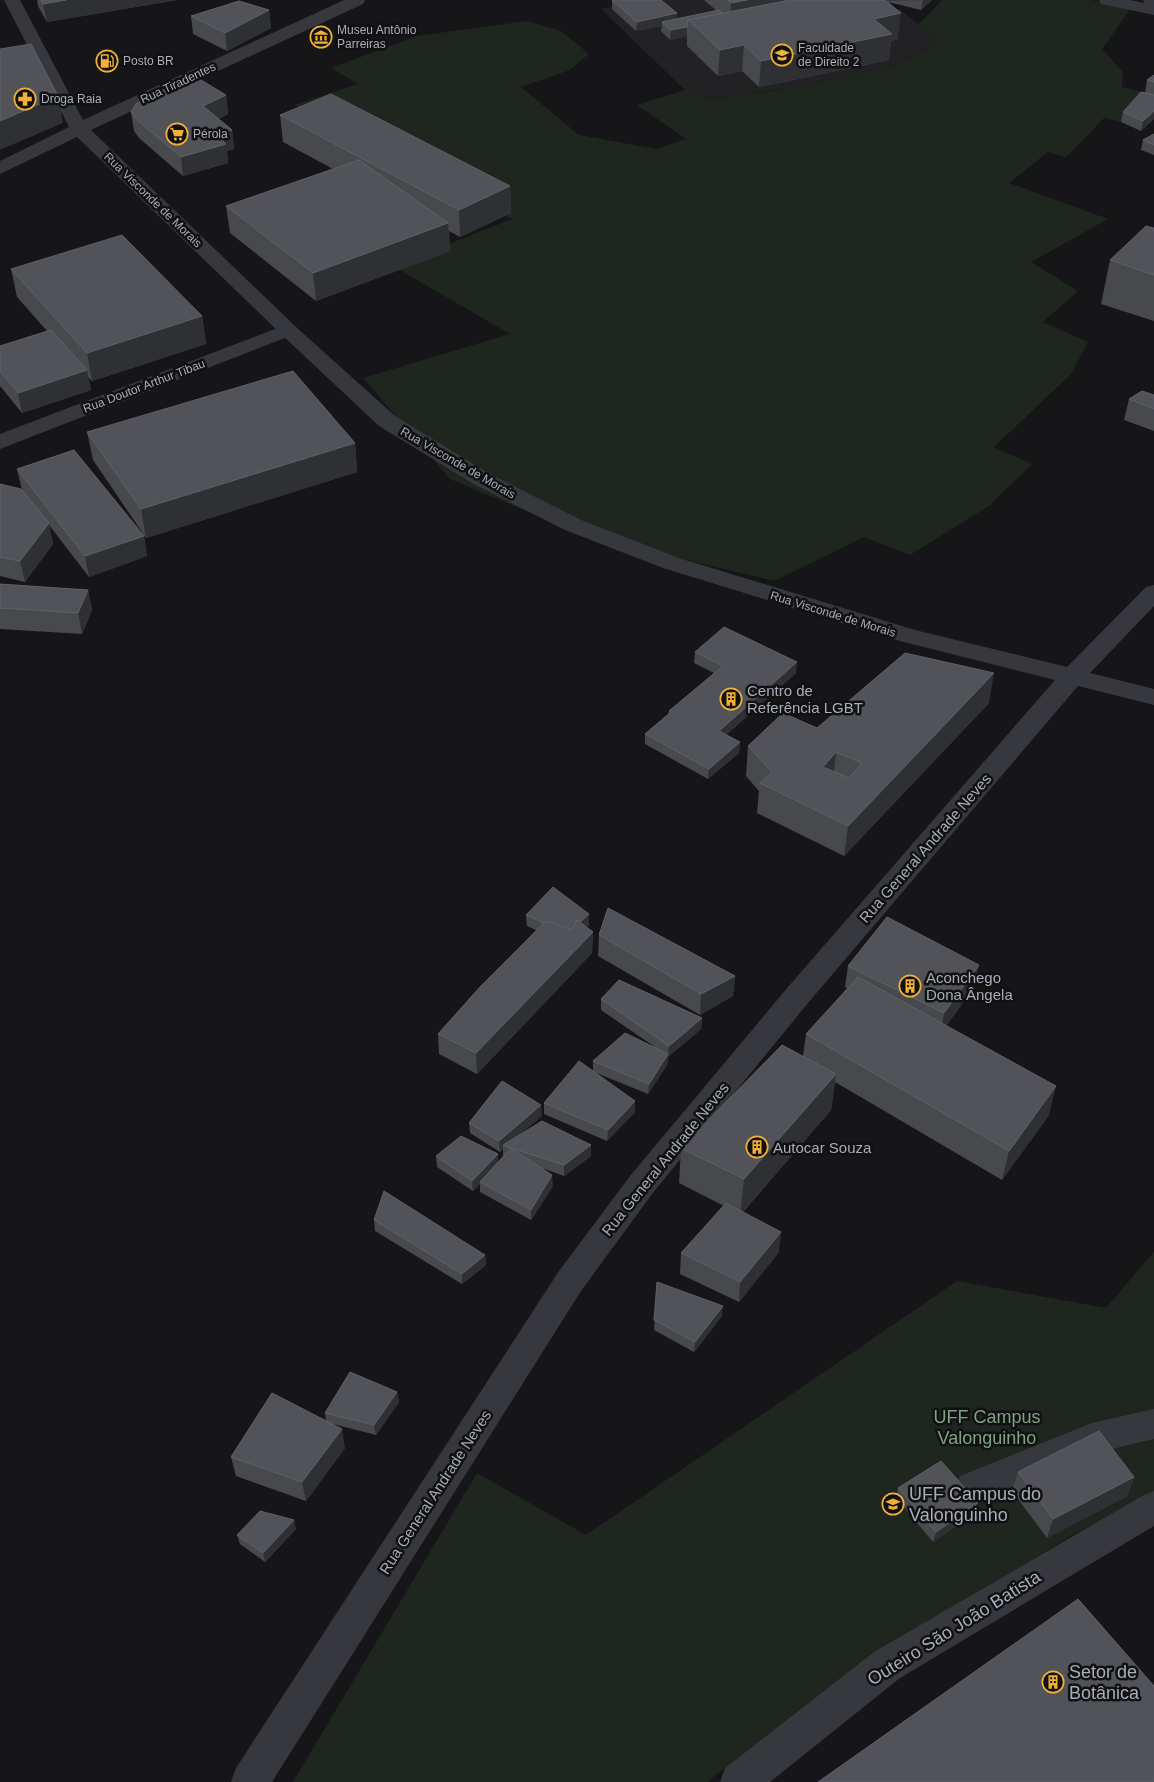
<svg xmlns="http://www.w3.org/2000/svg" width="1154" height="1782" viewBox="0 0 1154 1782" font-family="Arial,sans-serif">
  <rect width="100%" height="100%" fill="#161618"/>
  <polygon fill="#222225" points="647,0 843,0 901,10 939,43 892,66 790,88 710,99 685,90 601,9"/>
  <g fill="#1e261f">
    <polygon points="942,0 1091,0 1131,8 1102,49 1123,72 1122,87 1154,95 1142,126 1104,118 1066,157 1048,152 1009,183 1108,219 1031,262 1078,291 1043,322 1088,342 1071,374 994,447 1032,464 989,506 910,555 864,537 774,581 583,535 450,479 363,378 510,334 393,266 512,219 294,105 358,84 331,68 417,36 527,21 561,31 589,54 570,70 521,87 579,135 656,149 686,139 637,105 685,90 710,99 785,89 892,66 939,43 918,25"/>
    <polygon points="1154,1252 1154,1493 1071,1536 859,1664 707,1782 293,1782 477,1473 586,1535 957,1281 1106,1308"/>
  </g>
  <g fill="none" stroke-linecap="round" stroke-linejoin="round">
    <g fill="#37383d" fill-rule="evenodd">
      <polygon points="1154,1409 1154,1439 1095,1453 972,1503 960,1498 955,1487 960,1476 1092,1423"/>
      <polygon points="1154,1491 1154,1526 900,1678 770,1782 720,1782 725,1768 874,1652 1142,1496"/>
    </g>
    <g fill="#37383d" fill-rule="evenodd">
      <polygon points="1099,0 1130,0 1154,5 1154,15 1101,4"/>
      <polygon points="288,324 295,326 298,330 295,334 0,449 0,434"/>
    </g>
    <g fill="#37383d" fill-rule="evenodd">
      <polygon points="4,0 20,0 83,120 344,0 365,0 363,4 91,130 295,326 395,416 488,473 581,520 679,558 915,630 1067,667 1146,587 1154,585 1154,606 1090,673 1154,689 1154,705 1078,686 808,1003 652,1194 581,1291 272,1782 231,1782 236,1768 559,1271 630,1176 788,987 1055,680 900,641 663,568 565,530 472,483 379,426 281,334 77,137 0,174 0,161 69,127"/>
      <polygon points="1143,0 1154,0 1154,6 1145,4"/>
    </g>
  </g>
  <g fill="#47494d">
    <polygon points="37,0 177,0 47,22 38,6"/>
    <polygon points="612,0 677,13 676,19 717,11 704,0 786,0 786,1 932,0 921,10 888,2 898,39 891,41 889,60 759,87 742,71 718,76 687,46 687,36 670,40 661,31 662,26 636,31 612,9"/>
    <polygon points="269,10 271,28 227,51 193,34 191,16"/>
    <polygon points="1154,75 1154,119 1141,131 1121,122 1123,112 1145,93 1147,80"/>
    <polygon points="226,95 228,114 218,119 232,130 234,149 227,151 228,163 183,176 139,138 134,131 131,112"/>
    <polygon points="280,115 510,186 511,213 460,237 449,231 450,251 316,301 230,233 226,206 333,169 283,142"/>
    <polygon points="1154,134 1154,155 1141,150 1143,140"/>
    <polygon points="1154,228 1154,321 1101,304 1110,260"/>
    <polygon points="11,269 202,316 206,344 92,381 88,377 91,390 22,413 0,386 0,346 47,331 17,297"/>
    <polygon points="1154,395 1154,431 1124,420 1129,399"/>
    <polygon points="87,432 355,443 357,472 146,538 93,460"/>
    <polygon points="17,469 144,536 147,556 89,577 49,525 53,544 25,582 0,576 0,484 22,490"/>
    <polygon points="0,584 88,590 92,610 82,634 0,629"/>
    <polygon points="695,652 796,673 726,735 740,742 739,753 708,779 645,744 645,734 668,715 669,711 714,673 694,663"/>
    <polygon points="989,703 844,856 757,813 759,791 746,776 748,746 817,728"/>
    <polygon points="589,914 589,925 586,927 593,932 592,953 477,1074 439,1054 438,1034 536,930 527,926 526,915"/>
    <polygon points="599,935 735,976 733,996 700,1015 598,956"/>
    <polygon points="848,966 975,986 946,1026 1049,1115 1002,1180 835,1082 831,1110 743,1212 779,1252 739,1302 680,1274 681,1253 724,1206 679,1183 681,1148 803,1056 806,1034 848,989 845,987"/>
    <polygon points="601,999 702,1018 701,1029 668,1057 667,1065 648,1094 594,1072 635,1101 635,1112 607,1141 544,1114 544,1103 593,1071 593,1061 655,1047 601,1010"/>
    <polygon points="542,1116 520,1134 591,1156 564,1176 542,1168 553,1186 531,1220 480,1192 480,1184 473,1191 437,1167 436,1156 498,1154 498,1162 504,1156 503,1156 503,1149 500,1152 470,1133 469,1123"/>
    <polygon points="374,1220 485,1255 486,1265 462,1284 375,1231"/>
    <polygon points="657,1282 722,1316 694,1352 654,1330"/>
    <polygon points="397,1392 399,1402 376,1435 333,1424 345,1448 306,1501 236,1476 231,1457 326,1421 325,1413"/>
    <polygon points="1018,1472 1134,1477 1127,1496 1047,1538 1012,1491"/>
    <polygon points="898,1488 975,1513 933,1542 896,1498"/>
    <polygon points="296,1529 265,1562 240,1544 237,1535"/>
  </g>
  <g fill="#2f3033">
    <polygon points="66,0 177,0 47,22 43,4"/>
    <polygon points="747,0 786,0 785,9 730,22 731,3"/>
    <polygon points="923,0 932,0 921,10"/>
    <polygon points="269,10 271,28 227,51 225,33"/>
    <polygon points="677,13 676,23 662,22 662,26 636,31 637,22"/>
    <polygon points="901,13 898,39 891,41 889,60 759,87 761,61 874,19"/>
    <polygon points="687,27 687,36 670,40 671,30"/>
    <polygon points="744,45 742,71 718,76 720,50"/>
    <polygon points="226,95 228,114 205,125 203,106"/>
    <polygon points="58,96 63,123 0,150 0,121"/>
    <polygon points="1154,111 1154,119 1141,131 1143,121"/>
    <polygon points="232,130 234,149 227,151 228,163 183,176 181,157 216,135"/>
    <polygon points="510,186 511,213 460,237 459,210"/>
    <polygon points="448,223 450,251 316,301 313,273"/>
    <polygon points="202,316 206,344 92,381 87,353"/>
    <polygon points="87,370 91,390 22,413 18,393"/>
    <polygon points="355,443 357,472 146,538 141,509"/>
    <polygon points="49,523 53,544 25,582 20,561"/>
    <polygon points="144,536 147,556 89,577 85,556"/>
    <polygon points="88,590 92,610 82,634 78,613"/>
    <polygon points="797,662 796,673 718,742 719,731"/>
    <polygon points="994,673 989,703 844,856 848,826"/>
    <polygon points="740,742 739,753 708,779 709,769"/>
    <polygon points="836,752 833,782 823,767"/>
    <polygon points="589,914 589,925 568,945 568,934"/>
    <polygon points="593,932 592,953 477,1074 476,1053"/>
    <polygon points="979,965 975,986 940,1034 944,1013"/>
    <polygon points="735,976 733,996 700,1015 701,994"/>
    <polygon points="702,1018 701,1029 668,1057 669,1046"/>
    <polygon points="668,1054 667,1065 648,1094 649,1084"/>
    <polygon points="836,1074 831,1110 740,1215 744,1179"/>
    <polygon points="1056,1086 1049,1115 1002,1180 1009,1151"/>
    <polygon points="635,1101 635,1112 607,1141 608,1130"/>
    <polygon points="541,1105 542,1116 506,1146 503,1145 503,1149 500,1152 499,1141"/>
    <polygon points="591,1145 591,1156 564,1176 564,1165"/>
    <polygon points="498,1154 498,1165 480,1182 480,1184 473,1191 472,1181"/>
    <polygon points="552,1175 553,1186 531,1220 531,1210"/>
    <polygon points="781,1232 779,1252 739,1302 740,1282"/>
    <polygon points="485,1255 486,1265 462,1284 462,1274"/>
    <polygon points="723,1306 722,1316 694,1352 695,1342"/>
    <polygon points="397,1392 399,1402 376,1435 374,1425"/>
    <polygon points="342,1429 345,1448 306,1501 302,1482"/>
    <polygon points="1134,1477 1127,1496 1047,1538 1053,1519"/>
    <polygon points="978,1503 975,1513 933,1542 936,1532"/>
    <polygon points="294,1520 296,1529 265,1562 263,1553"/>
  </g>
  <g fill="#525359" stroke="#5f6168" fill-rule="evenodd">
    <polygon points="41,0 66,0 43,4"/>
    <polygon points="612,0 661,0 677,13 637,22"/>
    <polygon points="727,0 747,0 731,3"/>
    <polygon points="790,0 885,0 901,13 874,19 892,34 761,61 744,45 720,50 688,20"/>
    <polygon points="239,1 269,10 225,33 191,16"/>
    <polygon points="719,10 722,13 688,20 687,27 671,30 662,22"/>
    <polygon points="31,44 58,96 0,121 0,49"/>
    <polygon points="1154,75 1154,82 1147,80"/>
    <polygon points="196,77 226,95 203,106 232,130 216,135 226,144 181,157 136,119 131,112 136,104 143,99"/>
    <polygon points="1141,92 1154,95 1154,111 1143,121 1123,112"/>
    <polygon points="331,94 510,186 459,210 280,115"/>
    <polygon points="1154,134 1154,145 1143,140"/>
    <polygon points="359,160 448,223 313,273 226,206"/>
    <polygon points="1146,226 1154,228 1154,275 1110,260"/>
    <polygon points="122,235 202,316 87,353 11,269"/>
    <polygon points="51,330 87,370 18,393 0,371 0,346"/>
    <polygon points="293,371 355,443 141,509 87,432"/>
    <polygon points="1142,391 1154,395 1154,409 1129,399"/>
    <polygon points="74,450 144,536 85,556 17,469"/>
    <polygon points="0,484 21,489 49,523 20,561 0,557"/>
    <polygon points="0,584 88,590 78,613 0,608"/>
    <polygon points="724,627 797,662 719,731 740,742 709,769 645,734 671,712 669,711 723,666 695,652"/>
    <path d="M 905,653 L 994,673 L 848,826 L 760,783 L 772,772 L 748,746 L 783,713 L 817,728 ZM 836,752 L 862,763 L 849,778 L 823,767 Z"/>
    <polygon points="553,887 589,914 580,922 577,920 572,930 546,921 544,923 526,915"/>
    <polygon points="608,908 735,976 701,994 599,935"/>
    <polygon points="887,917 979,965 944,1013 848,966"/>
    <polygon points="577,920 593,932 476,1053 438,1034 480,987 546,921 572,930"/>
    <polygon points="858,977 1056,1086 1009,1151 806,1034"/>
    <polygon points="619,980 702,1018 669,1046 601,999"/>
    <polygon points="625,1033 668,1054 649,1084 593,1061"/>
    <polygon points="782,1045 836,1074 744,1179 681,1148"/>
    <polygon points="579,1061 635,1101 608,1130 544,1103"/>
    <polygon points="502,1081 541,1105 499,1141 469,1123"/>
    <polygon points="542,1121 591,1145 564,1165 511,1148 552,1175 531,1210 480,1182 511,1148 503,1145"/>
    <polygon points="461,1136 498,1154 472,1181 436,1156"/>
    <polygon points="384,1191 485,1255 462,1274 374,1220"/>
    <polygon points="726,1203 781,1232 740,1282 681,1253"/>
    <polygon points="657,1282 723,1306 695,1342 654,1320"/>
    <polygon points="350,1372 397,1392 374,1425 325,1413"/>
    <polygon points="272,1393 342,1429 302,1482 231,1457"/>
    <polygon points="1099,1431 1134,1477 1053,1519 1018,1472"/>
    <polygon points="941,1461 978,1503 936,1532 898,1488"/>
    <polygon points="260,1511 294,1520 263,1553 237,1535"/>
    <polygon points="1078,1599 1154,1686 1154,1782 818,1782"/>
  </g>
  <defs>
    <g id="museum-ring" transform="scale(1.125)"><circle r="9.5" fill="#111113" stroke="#f2b134" stroke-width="1.5"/><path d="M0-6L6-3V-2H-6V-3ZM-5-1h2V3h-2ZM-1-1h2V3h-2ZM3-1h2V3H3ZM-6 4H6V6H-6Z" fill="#f2b134"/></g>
    <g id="university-ring" transform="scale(1.125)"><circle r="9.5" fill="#111113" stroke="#f2b134" stroke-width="1.5"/><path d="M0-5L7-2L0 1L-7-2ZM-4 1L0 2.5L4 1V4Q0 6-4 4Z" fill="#f2b134"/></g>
    <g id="fuel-ring" transform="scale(1.125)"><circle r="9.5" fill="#111113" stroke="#f2b134" stroke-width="1.5"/><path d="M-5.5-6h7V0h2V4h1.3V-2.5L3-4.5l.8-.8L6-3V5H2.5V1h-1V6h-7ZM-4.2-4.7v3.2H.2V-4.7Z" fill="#f2b134"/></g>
    <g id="pharmacy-ring" transform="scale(1.125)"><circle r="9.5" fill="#111113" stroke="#f2b134" stroke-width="1.5"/><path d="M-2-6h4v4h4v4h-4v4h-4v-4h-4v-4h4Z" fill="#f2b134"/></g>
    <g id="supermarket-ring" transform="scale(1.125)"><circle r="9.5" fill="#111113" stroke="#f2b134" stroke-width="1.5"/><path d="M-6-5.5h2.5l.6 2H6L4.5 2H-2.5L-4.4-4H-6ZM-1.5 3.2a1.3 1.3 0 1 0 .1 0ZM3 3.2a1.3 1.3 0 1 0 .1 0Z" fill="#f2b134"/></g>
    <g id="building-ring" transform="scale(1.125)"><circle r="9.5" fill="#111113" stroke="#f2b134" stroke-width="1.5"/><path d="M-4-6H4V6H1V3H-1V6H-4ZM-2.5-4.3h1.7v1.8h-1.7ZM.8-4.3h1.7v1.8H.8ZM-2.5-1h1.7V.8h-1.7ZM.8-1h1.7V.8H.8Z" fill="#f2b134"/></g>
  </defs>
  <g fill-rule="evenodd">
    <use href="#museum-ring" x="321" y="37"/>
    <use href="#university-ring" x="782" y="55"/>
    <use href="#fuel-ring" x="107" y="61"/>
    <use href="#pharmacy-ring" x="25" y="99"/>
    <use href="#supermarket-ring" x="177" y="134"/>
    <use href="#building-ring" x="731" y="699"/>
    <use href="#building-ring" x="910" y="986"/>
    <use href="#building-ring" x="757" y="1147"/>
    <use href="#university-ring" x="893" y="1504"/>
    <use href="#building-ring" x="1053" y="1682"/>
  </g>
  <g text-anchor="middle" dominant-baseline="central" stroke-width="5" stroke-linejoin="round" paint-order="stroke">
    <g font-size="12" fill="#a8adb8" stroke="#111113" text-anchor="start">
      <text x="337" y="30">Museu Antônio<tspan x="337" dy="14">Parreiras</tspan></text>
      <text x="798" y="48">Faculdade<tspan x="798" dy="14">de Direito 2</tspan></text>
      <text x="123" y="61">Posto BR</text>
      <text x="41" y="99">Droga Raia</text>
      <text x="193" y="134">Pérola</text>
    </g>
    <g font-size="12" fill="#a8adb8" stroke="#111113">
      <text transform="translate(178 83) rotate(-25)">Rua Tiradentes</text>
      <text transform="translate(153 200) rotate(44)">Rua Visconde de Morais</text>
      <text transform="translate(144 386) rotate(-21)">Rua Doutor Arthur Tibau</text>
      <text transform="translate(458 463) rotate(30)">Rua Visconde de Morais</text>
      <text transform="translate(833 614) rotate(17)">Rua Visconde de Morais</text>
    </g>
    <g font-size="15" fill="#a8adb8" stroke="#111113" text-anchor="start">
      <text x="747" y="690">Centro de<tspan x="747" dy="17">Referência LGBT</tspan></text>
      <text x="926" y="977">Aconchego<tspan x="926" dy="17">Dona Ângela</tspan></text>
      <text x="773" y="1147">Autocar Souza</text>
    </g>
    <g font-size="15" fill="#a8adb8" stroke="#111113">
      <text transform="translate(925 848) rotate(-49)">Rua General Andrade Neves</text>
      <text transform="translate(665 1159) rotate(-51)">Rua General Andrade Neves</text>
      <text transform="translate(435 1492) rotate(-57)">Rua General Andrade Neves</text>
    </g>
    <g font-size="18" fill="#7fa381" stroke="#111113">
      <text x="987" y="1417">UFF Campus<tspan x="987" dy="21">Valonguinho</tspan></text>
    </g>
    <g font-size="18" fill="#a8adb8" stroke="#111113" text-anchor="start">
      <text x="909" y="1494">UFF Campus do<tspan x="909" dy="21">Valonguinho</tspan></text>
      <text x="1069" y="1672">Setor de<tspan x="1069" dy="21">Botânica</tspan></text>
    </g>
    <g font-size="18" fill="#a8adb8" stroke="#111113">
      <text transform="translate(954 1628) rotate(-32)">Outeiro São João Batista</text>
    </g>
  </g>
</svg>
